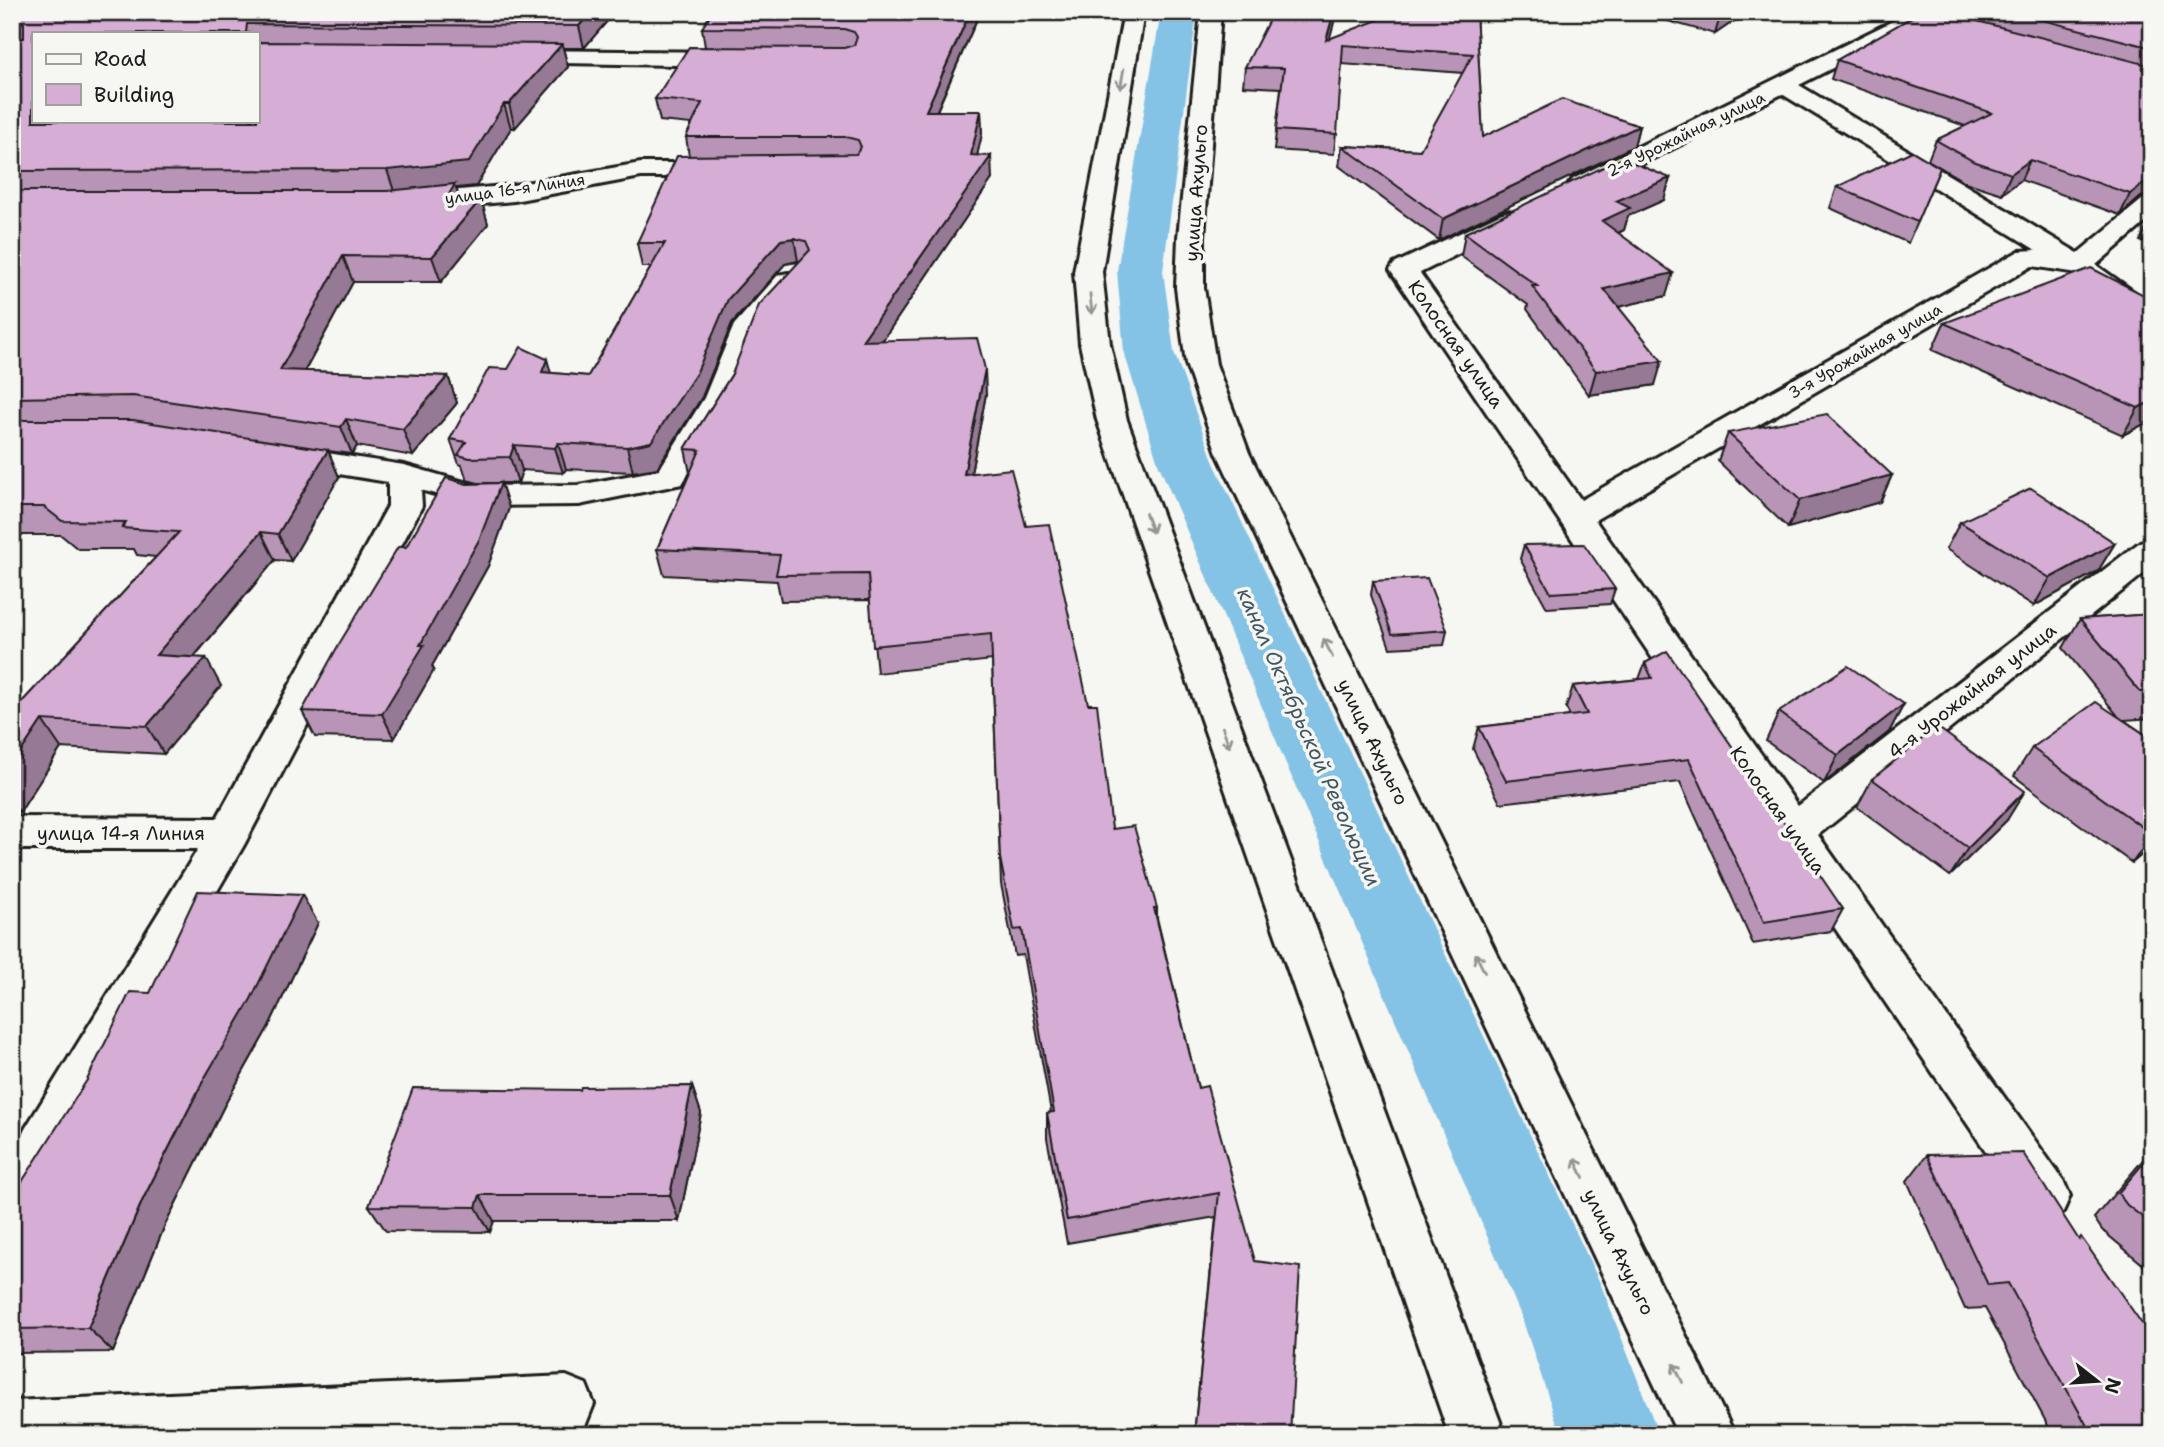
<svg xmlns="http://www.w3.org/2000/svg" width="2164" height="1447" viewBox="0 0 2164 1447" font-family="'Shantell Sans',sans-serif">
  <rect width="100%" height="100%" fill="#f6f6f2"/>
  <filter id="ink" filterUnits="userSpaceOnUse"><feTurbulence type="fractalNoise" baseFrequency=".0143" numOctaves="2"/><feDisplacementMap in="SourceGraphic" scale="14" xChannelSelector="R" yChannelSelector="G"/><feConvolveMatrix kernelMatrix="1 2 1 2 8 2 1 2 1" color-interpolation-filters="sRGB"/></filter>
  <g filter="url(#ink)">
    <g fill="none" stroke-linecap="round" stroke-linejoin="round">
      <polygon fill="#84c3e5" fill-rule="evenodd" points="1161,12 1197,12 1163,271 1174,352 1214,463 1601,1285 1659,1435 1561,1435 1522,1318 1158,463 1124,352 1117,271"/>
      <g stroke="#1c1c1c" stroke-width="6">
        <g id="minor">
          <polygon points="1911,12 1938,12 1935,16 1799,85 2078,253 2143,199 2152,196 2152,217 2096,265 2152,305 2152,327 2142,325 2071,272 2032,266 1595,520 1798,806 2140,542 2152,539 2152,567 1818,835 2063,1180 2070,1196 2063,1212 2045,1219 2027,1212 1390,270 1394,264 1500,214 1509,211 1518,214 1522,219 1518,224 1420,273 1581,500 2019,251 2036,250 1782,94 1591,189 1582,192 1573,189 1569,184 1573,179"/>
          <polygon points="511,50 735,52 743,54 746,59 743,64 735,66 503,62 500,57 503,52"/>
          <polygon points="641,163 722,163 731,165 734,170 731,175 722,177 641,177 514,201 406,211 397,208 393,203 397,198 406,195 514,185"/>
          <polygon points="788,273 798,275 802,281 761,327 734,398 682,484 579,505 476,506 421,490 422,506 244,845 30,1212 12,1219 12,1150 198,849 12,849 12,817 217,818 388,506 388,482 271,463 266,456 271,449 282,446 404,465 478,486 579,485 659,470 704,398 734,325 778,275"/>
          <polygon points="566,1376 586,1384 594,1404 586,1424 566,1432 501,1435 12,1435 12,1401"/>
        </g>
      </g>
      <g stroke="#1c1c1c" stroke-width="6">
        <g id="major">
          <polygon points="1124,12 1144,12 1102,272 1110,344 1127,420 1505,1435 1449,1435 1097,420 1080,344 1074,272"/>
          <polygon points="1201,12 1221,12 1204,237 1204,288 1216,364 1249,453 1735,1435 1678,1435 1217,453 1186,364 1176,288 1178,237"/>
        </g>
      </g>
      <use href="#minor" fill="#f6f6f2" fill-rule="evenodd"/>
      <use href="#major" fill="#f6f6f2" fill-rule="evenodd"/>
    </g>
    <g fill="#b895b6" stroke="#1c1c1c" stroke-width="2" fill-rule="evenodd">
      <path d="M 12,12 L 615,12 L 584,48 L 563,48 L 568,67 L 515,128 L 511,128 L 476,186 L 456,188 L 459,198 L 481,199 L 488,224 L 441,282 L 353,282 L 305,371 L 448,376 L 457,403 L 413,456 L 357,446 L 352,454 L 328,451 L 339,477 L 291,561 L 275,560 L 194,657 L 221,686 L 164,754 L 61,748 L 20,812 L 12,812 L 12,702 L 22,702 L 156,557 L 137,555 L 134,549 L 78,549 L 61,535 L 12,535 ZM 33,33 L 257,33 L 257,121 Z"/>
      <polygon points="980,12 937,111 981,111 982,134 977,155 992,179 882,341 986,394 971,473 1026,526 1112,829 1157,908 1157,918 1198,1088 1290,1435 1194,1435 1216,1217 1067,1243 1047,1138 1047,1113 1051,1112 1023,955 1015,956 1001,884 992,660 877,673 870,600 781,601 777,581 664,575 657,549 690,473 685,449 732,374 799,262 785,264 732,323 702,397 657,468 633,472 566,469 563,473 522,470 518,483 478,483 467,480 462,465 459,464 450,439 551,373 588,376 651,267 642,267 637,243 689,156 686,137 692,124 660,121 655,99 705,47 702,28"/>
      <polygon points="1476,12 1483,137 1639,126 1634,146 1439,240 1339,166 1342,146 1420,150 1463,73 1342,64 1334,154 1274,150 1281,88 1243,86 1245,67 1330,39"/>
      <polygon points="1635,12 1747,12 1715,34"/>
      <polygon points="1921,12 2152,12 2152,194 2141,197 2120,215 2021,180 2002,194 1965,182 1928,160 1936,140 1965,126 1831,79 1837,60"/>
      <polygon points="1940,168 1908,243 1830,208 1837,187"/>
      <polygon points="1670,178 1664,200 1628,216 1624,230 1618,233 1666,296 1618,307 1655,385 1589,395 1527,309 1528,305 1461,256 1465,233"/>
      <polygon points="2152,216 2152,245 2140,241"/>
      <polygon points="2152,299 2152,420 2123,435 1932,350 1944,323"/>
      <polygon points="1728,433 1892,475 1880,502 1788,528 1718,461"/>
      <polygon points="501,483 509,508 488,566 432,666 434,670 394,739 315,737 302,711 467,484"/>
      <polygon points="1960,522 2115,543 2098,571 2034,606 1946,549"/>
      <polygon points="1524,545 1615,589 1610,604 1547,608 1520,559"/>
      <polygon points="1373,581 1447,630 1444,645 1390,648 1371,595"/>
      <polygon points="2152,614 2152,718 2124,720 2152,739 2152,846 2132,863 2014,776 2032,748 2118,716 2063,648 2080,619"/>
      <polygon points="1645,663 1843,909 1831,931 1753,944 1680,782 1500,803 1473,749 1479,727 1570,716 1566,708 1573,686 1639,679"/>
      <polygon points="1904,704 1889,732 1824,783 1766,741 1779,712"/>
      <polygon points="1872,779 2007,820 1950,876 1857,807"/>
      <polygon points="318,923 269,1026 224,1106 165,1225 113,1352 12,1353 12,1200 150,993"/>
      <polygon points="692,1086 701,1113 679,1221 494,1221 490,1232 386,1231 369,1206 580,1090"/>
      <polygon points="2152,1149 2152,1272 2102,1230 2094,1218"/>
      <polygon points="1927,1155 2152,1435 2053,1435 1985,1308 1965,1309 1907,1181"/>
    </g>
    <g fill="#967994" stroke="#1c1c1c" stroke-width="2">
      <polygon points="591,12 615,12 584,48 579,26"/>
      <polygon points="970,12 980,12 927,133 926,111"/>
      <polygon points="1334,12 1337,12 1324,59 1326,40"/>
      <polygon points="1730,12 1747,12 1715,34 1719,20"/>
      <polygon points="562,44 568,67 515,128 509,104"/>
      <polygon points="504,104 511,128 476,186 456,188 463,209 395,194 387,170"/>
      <polygon points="981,111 982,134 972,178 971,155"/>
      <polygon points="1639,126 1634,146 1439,240 1443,219"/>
      <polygon points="991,156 992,179 865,366 862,341"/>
      <polygon points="2030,160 2021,180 2002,194 2011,174"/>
      <polygon points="2152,177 2152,194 2141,197 2120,215 2130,194"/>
      <polygon points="1670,178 1664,200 1628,216 1624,230 1597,243 1602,221 1616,201"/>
      <polygon points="481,199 488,224 441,282 432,257"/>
      <polygon points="794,238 798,261 785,264 732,323 702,397 657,468 633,472 627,447 728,299 781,240"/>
      <polygon points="343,256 353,282 291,396 280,370"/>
      <polygon points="1673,273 1666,296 1597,312 1604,289"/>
      <polygon points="547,359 554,384 542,372"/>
      <polygon points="1662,361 1655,385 1589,395 1596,371"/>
      <polygon points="985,369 986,394 966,500 964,474"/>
      <polygon points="448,376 457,403 413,456 403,429"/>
      <polygon points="2152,401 2152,420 2123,435 2138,408"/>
      <polygon points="346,419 357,446 352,454 341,427"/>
      <polygon points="558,443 566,469 563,473 555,448"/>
      <polygon points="514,445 522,470 518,483 510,457"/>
      <polygon points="328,450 339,477 291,561 278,534"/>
      <polygon points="1892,475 1880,502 1788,528 1800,500"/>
      <polygon points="501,483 509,508 488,566 432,666 434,670 394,739 382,714 420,645"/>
      <polygon points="261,532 275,560 172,683 156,655"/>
      <polygon points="2115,543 2098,571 2034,606 2050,578"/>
      <polygon points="206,658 221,686 164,754 147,726"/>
      <polygon points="1904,704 1889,732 1824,783 1838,755"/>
      <polygon points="42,720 61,748 20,812 12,802 12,765"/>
      <polygon points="2025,791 2007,820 1950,876 1968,848"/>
      <polygon points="2152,836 2152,846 2132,863"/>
      <polygon points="302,895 318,923 269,1026 224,1106 165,1225 113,1352 88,1328 143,1199 204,1079"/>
      <polygon points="692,1086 701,1113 679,1221 670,1195"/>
      <polygon points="480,1195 494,1221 490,1232 476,1207"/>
    </g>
    <g fill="#d6add4" stroke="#1c1c1c" stroke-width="2">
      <polygon points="12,12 591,12 579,26 247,24 246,33 33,33 33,121 257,121 257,42 562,44 509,104 504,104 469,162 387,170 12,171 12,38 24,38 24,23 12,22"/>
      <polygon points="712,12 970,12 926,111 981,111 971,155 991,156 862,341 977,338 985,369 964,474 1011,469 1026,526 1049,524 1088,704 1097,704 1112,829 1134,826 1157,908 1154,908 1198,1088 1207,1086 1255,1261 1300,1267 1290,1435 1194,1435 1219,1193 1067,1220 1047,1113 1054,1112 1022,929 1014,930 1000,858 991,634 873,646 868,574 776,575 780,555 657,549 700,450 685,449 732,374 759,305 810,250 806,241 794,238 781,240 728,299 697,372 651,442 627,447 558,443 555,448 514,445 510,457 470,458 458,455 466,442 450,439 489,368 508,369 521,347 547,359 542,372 588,376 665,243 637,243 677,156 856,154 861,147 858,140 846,137 686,137 702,103 655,99 689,47 844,48 854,45 857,37 854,32 844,29 702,28"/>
      <polygon points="1273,12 1334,12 1326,40 1398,12 1476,12 1483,137 1562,99 1639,126 1443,219 1342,146 1420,150 1473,54 1343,45 1337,134 1276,130 1284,68 1245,67"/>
      <polygon points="1691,12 1730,12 1719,20"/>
      <polygon points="1921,12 1942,12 2152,66 2152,177 2130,194 2030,160 2011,174 1973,161 1936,140 1992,113 1837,60"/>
      <polygon points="2011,12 2152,12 2152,48"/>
      <polygon points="1912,151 1940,168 1917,222 1837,187"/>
      <polygon points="1622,158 1670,178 1616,201 1630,208 1602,221 1673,273 1604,289 1662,361 1596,371 1532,286 1537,286 1465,233"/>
      <polygon points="455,184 447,198 481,199 432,257 343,256 280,370 448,376 403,429 346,419 341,427 133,396 12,398 12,191 387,191"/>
      <polygon points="2091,268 2152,299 2152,401 2138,408 1944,323"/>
      <polygon points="1827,414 1892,475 1800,500 1728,433"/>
      <polygon points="12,420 133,420 328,450 278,534 261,532 156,655 206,658 147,726 42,720 12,765 12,702 22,702 179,532 122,528 126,522 62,521 44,507 12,507"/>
      <polygon points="446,478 467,484 501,483 479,540 420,645 424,645 382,714 302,711 339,644 398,547 406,547"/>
      <polygon points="2031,488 2115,543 2050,578 1960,522"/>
      <polygon points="1584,544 1615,589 1551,593 1524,545"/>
      <polygon points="1427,578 1447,630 1392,634 1373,581"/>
      <polygon points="2152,614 2152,691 2140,692 2080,619"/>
      <polygon points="1667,651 1843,909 1764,922 1689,759 1506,781 1479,727 1587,714 1573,686 1652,678 1645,663"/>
      <polygon points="1848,666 1904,704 1838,755 1779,712"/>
      <polygon points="2096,702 2152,739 2152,834 2032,748"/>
      <polygon points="1937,727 2025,791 1968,848 1872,779"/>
      <polygon points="198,891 302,895 251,999 204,1079 143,1199 88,1328 12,1329 12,1200 18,1188 87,1080 130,992 150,993"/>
      <polygon points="692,1086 670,1195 480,1195 476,1207 369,1206 413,1088 580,1090 581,1087"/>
      <polygon points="2023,1153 2079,1240 2081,1237 2152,1338 2152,1435 2092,1435 2008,1283 1988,1285 1927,1155"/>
      <polygon points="2152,1153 2152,1225 2127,1205 2118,1193"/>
    </g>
    <defs><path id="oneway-shaft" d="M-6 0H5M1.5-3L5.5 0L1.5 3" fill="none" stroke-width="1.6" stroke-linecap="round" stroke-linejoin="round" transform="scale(1.75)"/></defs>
    <g stroke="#949492">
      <use href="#oneway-shaft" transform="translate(1122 79) rotate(100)"/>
      <use href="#oneway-shaft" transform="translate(1091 304) rotate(84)"/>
      <use href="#oneway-shaft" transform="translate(1149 523) rotate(70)"/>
      <use href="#oneway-shaft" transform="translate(1328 648) rotate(-116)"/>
      <use href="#oneway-shaft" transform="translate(1226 737) rotate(70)"/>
      <use href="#oneway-shaft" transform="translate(1480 963) rotate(-116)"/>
      <use href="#oneway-shaft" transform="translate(1579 1168) rotate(-116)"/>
      <use href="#oneway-shaft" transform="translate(1678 1373) rotate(-116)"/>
    </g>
  </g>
  <g text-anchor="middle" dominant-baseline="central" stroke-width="7" stroke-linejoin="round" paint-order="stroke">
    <g font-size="16" fill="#1c1c1c" stroke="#f6f6f2">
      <text transform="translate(1686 134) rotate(-26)">2-я Урожайная улица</text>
      <text transform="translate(515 189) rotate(-8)">улица 16-я Линия</text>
      <text transform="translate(1865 351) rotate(-30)">3-я Урожайная улица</text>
    </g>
    <g font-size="19" fill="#1c1c1c" stroke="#f6f6f2">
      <text transform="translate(1196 193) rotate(-86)">улица Ахульго</text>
      <text transform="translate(1456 344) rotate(55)">Колосная улица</text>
      <text transform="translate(1972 691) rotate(-38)">4-я Урожайная улица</text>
      <text transform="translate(1373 742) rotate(64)">улица Ахульго</text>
      <text transform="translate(1778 810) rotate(55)">Колосная улица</text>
      <text x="121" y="833">улица 14-я Линия</text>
      <text transform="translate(1619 1252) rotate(64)">улица Ахульго</text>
    </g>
    <g font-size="21" font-style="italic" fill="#405662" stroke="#f6f6f2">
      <text transform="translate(1309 737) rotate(66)">канал Октябрьской Революции</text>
    </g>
  </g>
  <rect width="2164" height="1447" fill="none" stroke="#f6f6f2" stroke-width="42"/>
  <rect x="21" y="21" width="2122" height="1405" fill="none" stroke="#1c1c1c" stroke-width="2.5" filter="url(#ink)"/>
  <rect x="32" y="32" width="228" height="91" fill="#f6f6f2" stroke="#9f9f9c" stroke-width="2"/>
  <rect x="46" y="54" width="35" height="10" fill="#f6f6f2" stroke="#9f9f9c" stroke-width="2"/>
  <text x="94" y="66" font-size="21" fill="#1c1c1c">Road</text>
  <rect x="46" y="84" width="35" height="21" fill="#d6add4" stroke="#9f9f9c" stroke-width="2"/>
  <text x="94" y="102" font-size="21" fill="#1c1c1c">Building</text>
  <g transform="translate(2097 1381) rotate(107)" stroke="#f6f6f2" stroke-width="5" paint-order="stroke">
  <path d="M0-5L12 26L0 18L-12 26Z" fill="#1c1c1c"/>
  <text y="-10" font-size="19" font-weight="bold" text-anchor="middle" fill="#1c1c1c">N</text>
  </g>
</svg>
